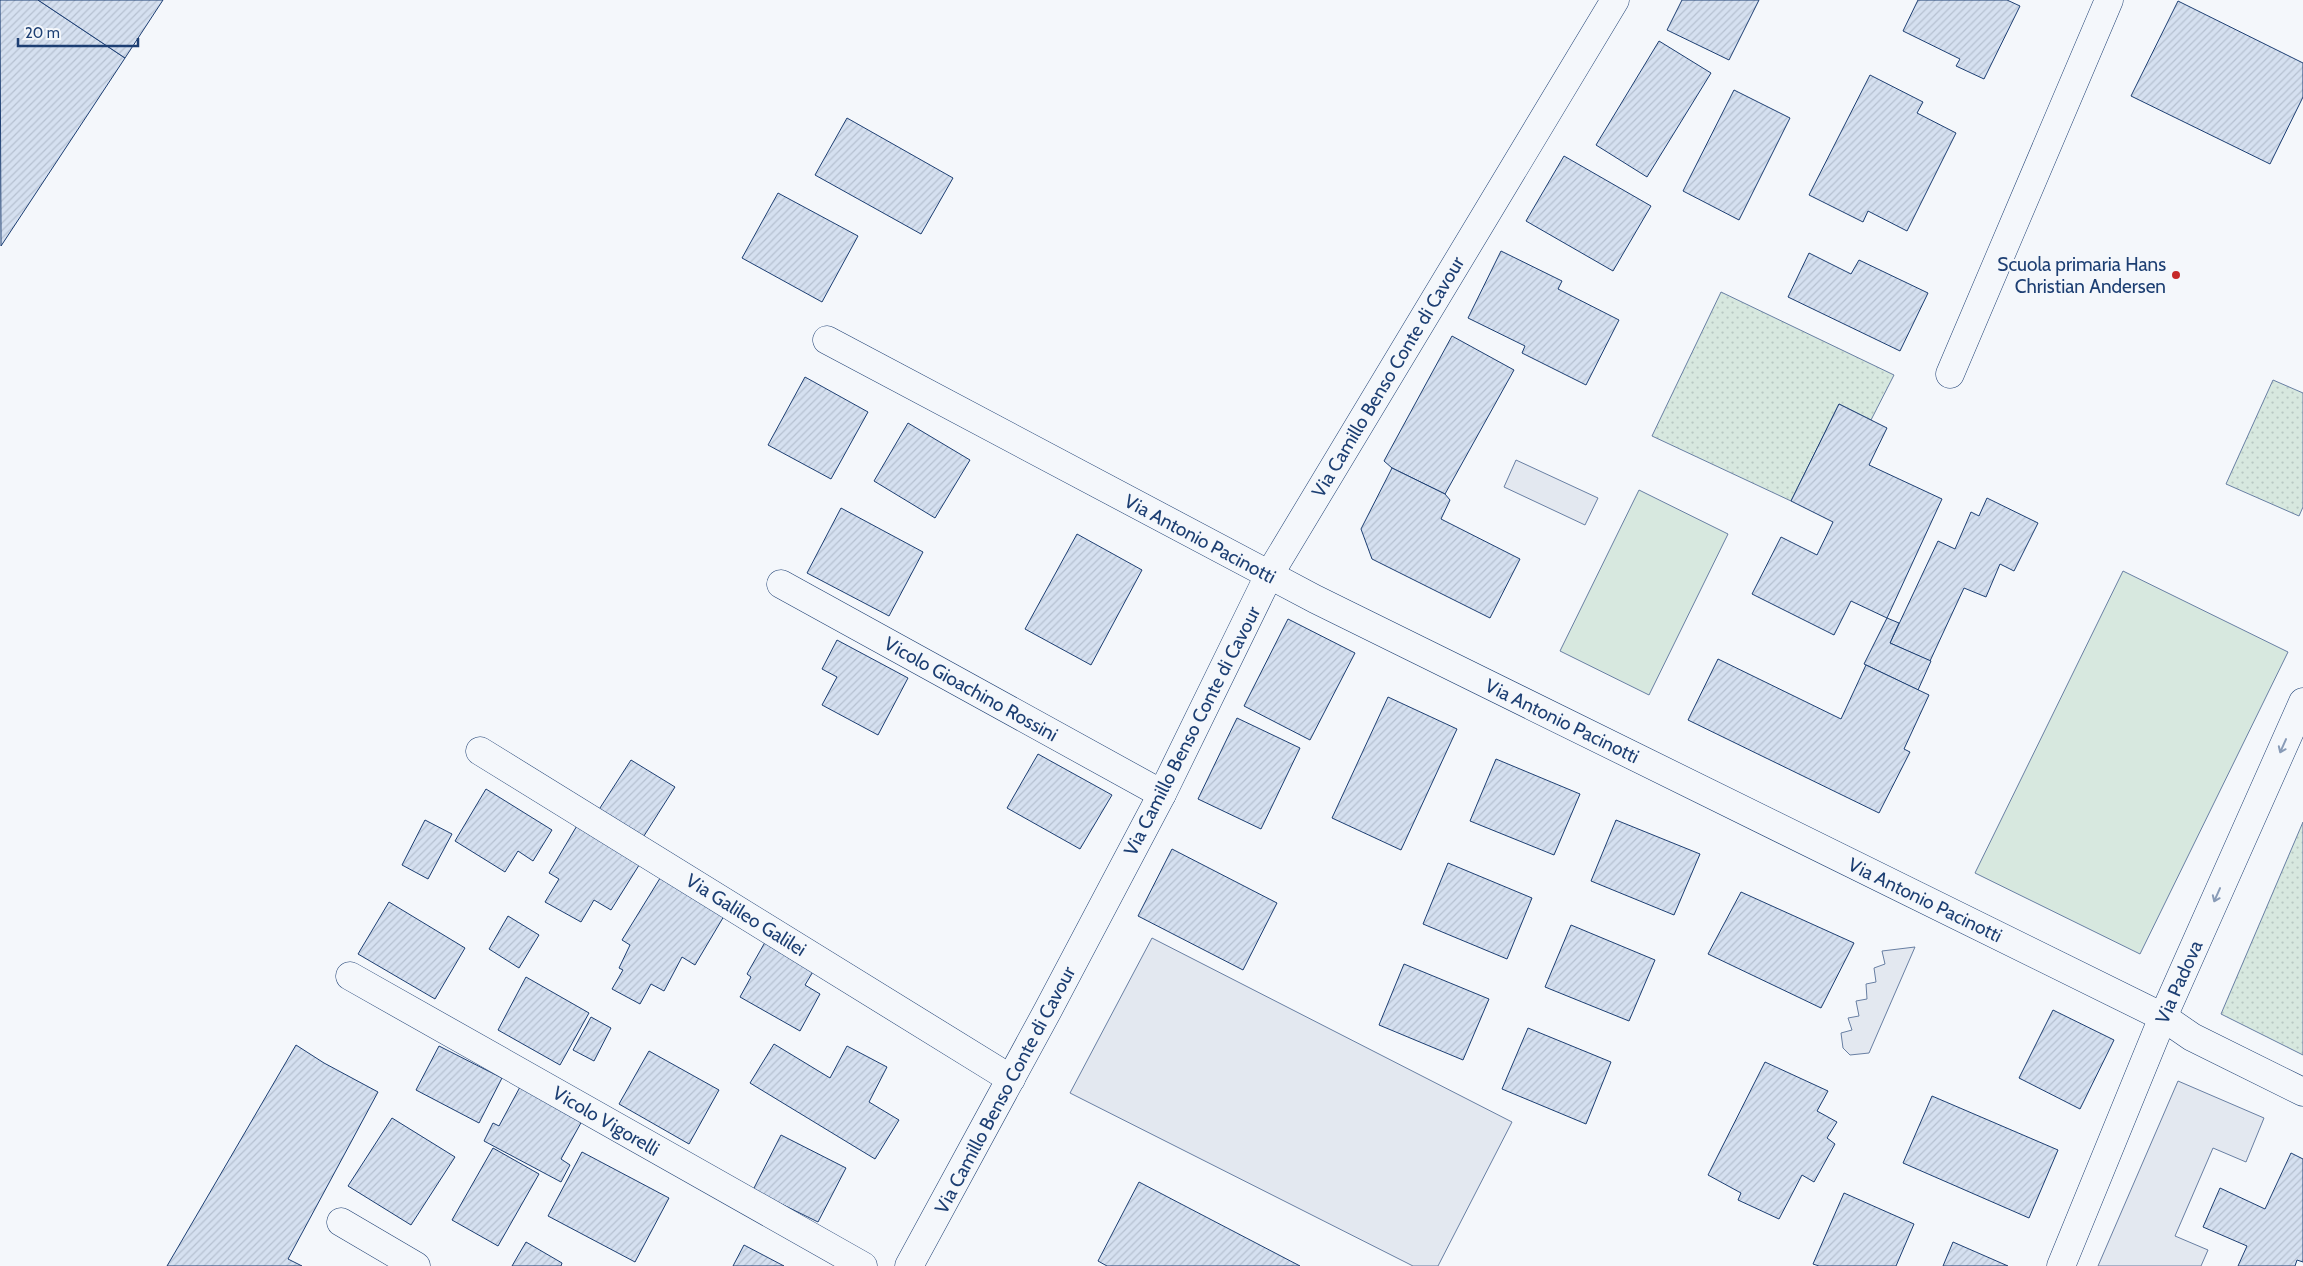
<svg xmlns="http://www.w3.org/2000/svg" width="2303" height="1266" viewBox="0 0 2303 1266" font-family="Cabin,sans-serif">
  <defs>
    <pattern id="park-dots" width="8" height="8" patternUnits="userSpaceOnUse" patternTransform="scale(1.25)"><rect width="8" height="8" fill="#d7e8df"/><path d="M2 2h.1M6 6h.1" fill="none" stroke="#b8c8c3" stroke-width="1.8" stroke-linecap="round"/></pattern>
    <pattern id="building-hatch" width="6" height="6" patternUnits="userSpaceOnUse" patternTransform="scale(1.25)"><rect width="6" height="6" fill="#d5e0f0"/><path d="M-1 1l2-2M0 6l6-6M5 7l2-2" fill="none" stroke="#b6c1d1"/></pattern>
  </defs>
  <rect width="100%" height="100%" fill="#f4f7fb"/>
  <g fill="url(#park-dots)" stroke="#687fa3">
    <polygon points="1721,292 1894,375 1871,420 1839,404 1791,501 1652,436"/>
    <polygon points="2273,380 2303,393 2303,507 2299,516 2226,484"/>
    <polygon points="2303,822 2303,1055 2221,1014"/>
  </g>
  <g fill="#d7e8df" stroke="#687fa3">
    <polygon points="1639,490 1728,534 1649,695 1560,651"/>
    <polygon points="2123,571 2288,652 2140,954 1975,873"/>
  </g>
  <g fill="#e3e8f0" stroke="#687fa3">
    <polygon points="1516,460 1598,498 1585,525 1504,487"/>
    <polygon points="1152,938 1512,1122 1438,1266 1413,1266 1070,1093"/>
    <polygon points="1915,947 1869,1053 1850,1055 1843,1048 1841,1033 1852,1030 1848,1018 1859,1016 1856,1001 1867,999 1866,984 1876,982 1874,968 1885,964 1882,951"/>
    <polygon points="2178,1081 2264,1118 2246,1162 2213,1148 2175,1236 2208,1250 2201,1266 2098,1266"/>
  </g>
  <g fill="url(#building-hatch)" stroke="#1d3f73">
    <polygon points="0,0 38,0 125,58 1,246"/>
    <polygon points="38,0 163,0 125,58"/>
    <polygon points="1682,0 1759,0 1729,60 1667,30"/>
    <polygon points="1918,0 2007,0 2020,6 1984,79 1956,66 1960,59 1903,31"/>
    <polygon points="2178,1 2303,63 2303,97 2270,164 2131,96"/>
    <polygon points="1659,41 1711,73 1647,177 1596,145"/>
    <polygon points="1870,75 1923,102 1917,113 1956,133 1907,231 1868,211 1863,222 1809,195"/>
    <polygon points="1734,90 1790,118 1739,220 1683,191"/>
    <polygon points="847,118 953,178 921,234 815,175"/>
    <polygon points="1564,156 1651,206 1613,271 1526,221"/>
    <polygon points="778,193 858,236 822,302 742,258"/>
    <polygon points="1501,251 1562,281 1558,289 1619,320 1586,385 1522,353 1525,346 1468,318"/>
    <polygon points="1809,253 1851,274 1859,260 1928,293 1900,351 1788,297"/>
    <polygon points="1452,336 1514,370 1445,494 1392,468 1384,461"/>
    <polygon points="805,377 868,412 831,479 768,445"/>
    <polygon points="1839,404 1887,428 1869,465 1942,499 1887,618 1851,601 1834,635 1752,594 1781,537 1817,555 1833,522 1791,501"/>
    <polygon points="908,423 970,460 935,518 874,481"/>
    <polygon points="1392,468 1445,494 1450,500 1441,519 1520,559 1490,618 1372,559 1361,529"/>
    <polygon points="1987,498 2038,523 2014,571 2000,564 1986,597 1964,588 1930,661 1890,643 1938,541 1955,549 1971,512 1979,516"/>
    <polygon points="841,508 923,552 889,616 807,573"/>
    <polygon points="1077,534 1142,570 1091,665 1025,629"/>
    <polygon points="1887,618 1899,623 1890,643 1931,661 1918,690 1864,664"/>
    <polygon points="1288,619 1355,653 1310,740 1244,706"/>
    <polygon points="837,640 908,678 878,735 822,705 837,677 822,669"/>
    <polygon points="1718,659 1841,719 1866,665 1929,695 1904,749 1910,752 1879,813 1688,720"/>
    <polygon points="1388,697 1457,729 1401,850 1332,818"/>
    <polygon points="1237,718 1300,748 1261,829 1198,799"/>
    <polygon points="1038,754 1112,795 1080,849 1007,808"/>
    <polygon points="1496,759 1580,794 1554,855 1470,821"/>
    <polygon points="631,760 675,787 642,839 598,811"/>
    <polygon points="486,789 552,830 533,861 518,851 505,872 455,841"/>
    <polygon points="425,820 452,834 428,879 402,865"/>
    <polygon points="1616,820 1700,854 1674,915 1591,881"/>
    <polygon points="578,824 641,862 611,910 594,900 581,922 545,902 559,879 549,873"/>
    <polygon points="1172,849 1277,903 1243,970 1138,916"/>
    <polygon points="1448,863 1532,898 1507,959 1423,924"/>
    <polygon points="662,875 727,911 695,965 682,957 664,991 651,984 640,1004 612,989 623,970 619,968 630,945 622,940"/>
    <polygon points="1741,892 1854,943 1821,1008 1708,954"/>
    <polygon points="389,902 465,948 435,999 358,954"/>
    <polygon points="508,916 539,935 519,968 489,949"/>
    <polygon points="1571,925 1655,960 1629,1021 1545,987"/>
    <polygon points="768,937 817,965 805,985 820,994 800,1031 740,997 751,977 747,974"/>
    <polygon points="1404,964 1489,999 1463,1060 1379,1025"/>
    <polygon points="526,977 589,1013 560,1065 498,1030"/>
    <polygon points="2053,1010 2114,1040 2080,1109 2019,1078"/>
    <polygon points="591,1017 611,1028 594,1061 573,1050"/>
    <polygon points="1528,1028 1611,1062 1586,1124 1502,1089"/>
    <polygon points="774,1044 830,1078 847,1046 887,1067 869,1102 899,1120 875,1159 750,1083"/>
    <polygon points="296,1045 324,1063 378,1092 288,1259 302,1266 167,1266"/>
    <polygon points="439,1046 502,1078 479,1123 416,1090"/>
    <polygon points="649,1051 719,1090 689,1144 619,1104"/>
    <polygon points="1765,1062 1828,1091 1817,1111 1837,1122 1827,1138 1835,1144 1814,1182 1802,1175 1779,1219 1738,1200 1741,1193 1708,1175"/>
    <polygon points="520,1087 582,1121 561,1159 570,1165 561,1182 484,1141 493,1123 499,1126"/>
    <polygon points="1932,1096 2058,1150 2029,1218 1903,1163"/>
    <polygon points="392,1118 455,1157 411,1225 348,1186"/>
    <polygon points="781,1135 846,1168 818,1222 753,1190"/>
    <polygon points="493,1148 539,1174 498,1246 452,1220"/>
    <polygon points="582,1152 669,1198 635,1262 548,1216"/>
    <polygon points="2291,1153 2303,1159 2303,1262 2297,1260 2295,1266 2238,1266 2247,1246 2203,1227 2220,1188 2265,1209"/>
    <polygon points="1139,1182 1300,1266 1107,1266 1098,1261"/>
    <polygon points="1844,1193 1914,1224 1896,1266 1819,1266 1813,1264"/>
    <polygon points="526,1242 562,1263 561,1266 512,1266"/>
    <polygon points="1953,1242 2008,1266 1943,1266"/>
    <polygon points="744,1245 784,1266 733,1266"/>
  </g>
  <g fill="none" stroke-linecap="round" stroke-linejoin="round">
    <g stroke="#1d3f73" stroke-width="29">
      <g id="minor">
        <polyline points="827,340 1315,599 2163,1017 2192,1037 2303,1092"/>
        <polyline points="1950,374 2109,0"/>
        <polyline points="781,584 1162,794"/>
        <polyline points="480,751 1011,1079"/>
        <polyline points="350,976 863,1266"/>
        <polyline points="341,1222 416,1266"/>
        <polyline points="909,1266 1048,1010 1162,794 1269,575 1615,0"/>
        <polyline points="2061,1266 2163,1017 2303,702"/>
      </g>
    </g>
    <use href="#minor" stroke="#f4f7fb" stroke-width="28"/>
  </g>
  <defs><path id="oneway-shaft" d="M-6 0H5M1.5-3L5.5 0L1.5 3" fill="none" stroke-width="1.6" stroke-linecap="round" stroke-linejoin="round" transform="scale(1.25)"/></defs>
  <g stroke="#889bb7">
    <use href="#oneway-shaft" transform="translate(2283 746) rotate(114)"/>
    <use href="#oneway-shaft" transform="translate(2217 895) rotate(114)"/>
  </g>
  <circle fill="#c62828" stroke="#f4f7fb" stroke-width="2" cx="2176" cy="275" r="5"/>
  <g text-anchor="middle" dominant-baseline="central" stroke-width="4" stroke-linejoin="round" paint-order="stroke">
    <g font-size="19" fill="#1d3f73" stroke="#f4f7fb" text-anchor="end">
      <text x="2166" y="264">Scuola primaria Hans<tspan x="2166" dy="22">Christian Andersen</tspan></text>
    </g>
    <g font-size="19" fill="#1d3f73" stroke="#f4f7fb">
      <text transform="translate(1388 377) rotate(-59)">Via Camillo Benso Conte di Cavour</text>
      <text transform="translate(1200 539) rotate(28)">Via Antonio Pacinotti</text>
      <text transform="translate(971 689) rotate(29)">Vicolo Gioachino Rossini</text>
      <text transform="translate(1562 721) rotate(26)">Via Antonio Pacinotti</text>
      <text transform="translate(1192 731) rotate(-63)">Via Camillo Benso Conte di Cavour</text>
      <text transform="translate(1925 900) rotate(26)">Via Antonio Pacinotti</text>
      <text transform="translate(746 915) rotate(32)">Via Galileo Galilei</text>
      <text transform="translate(2179 982) rotate(-66)">Via Padova</text>
      <text transform="translate(1005 1090) rotate(-62)">Via Camillo Benso Conte di Cavour</text>
      <text transform="translate(606 1121) rotate(30)">Vicolo Vigorelli</text>
    </g>
  </g>
  <path d="M18 38v8h120v-8" fill="none" stroke="#1d3f73" stroke-width="2.5"/>
  <text x="25" y="38" font-size="15" fill="#1d3f73" stroke="#f4f7fb" stroke-width="4" paint-order="stroke">20 m</text>
</svg>
